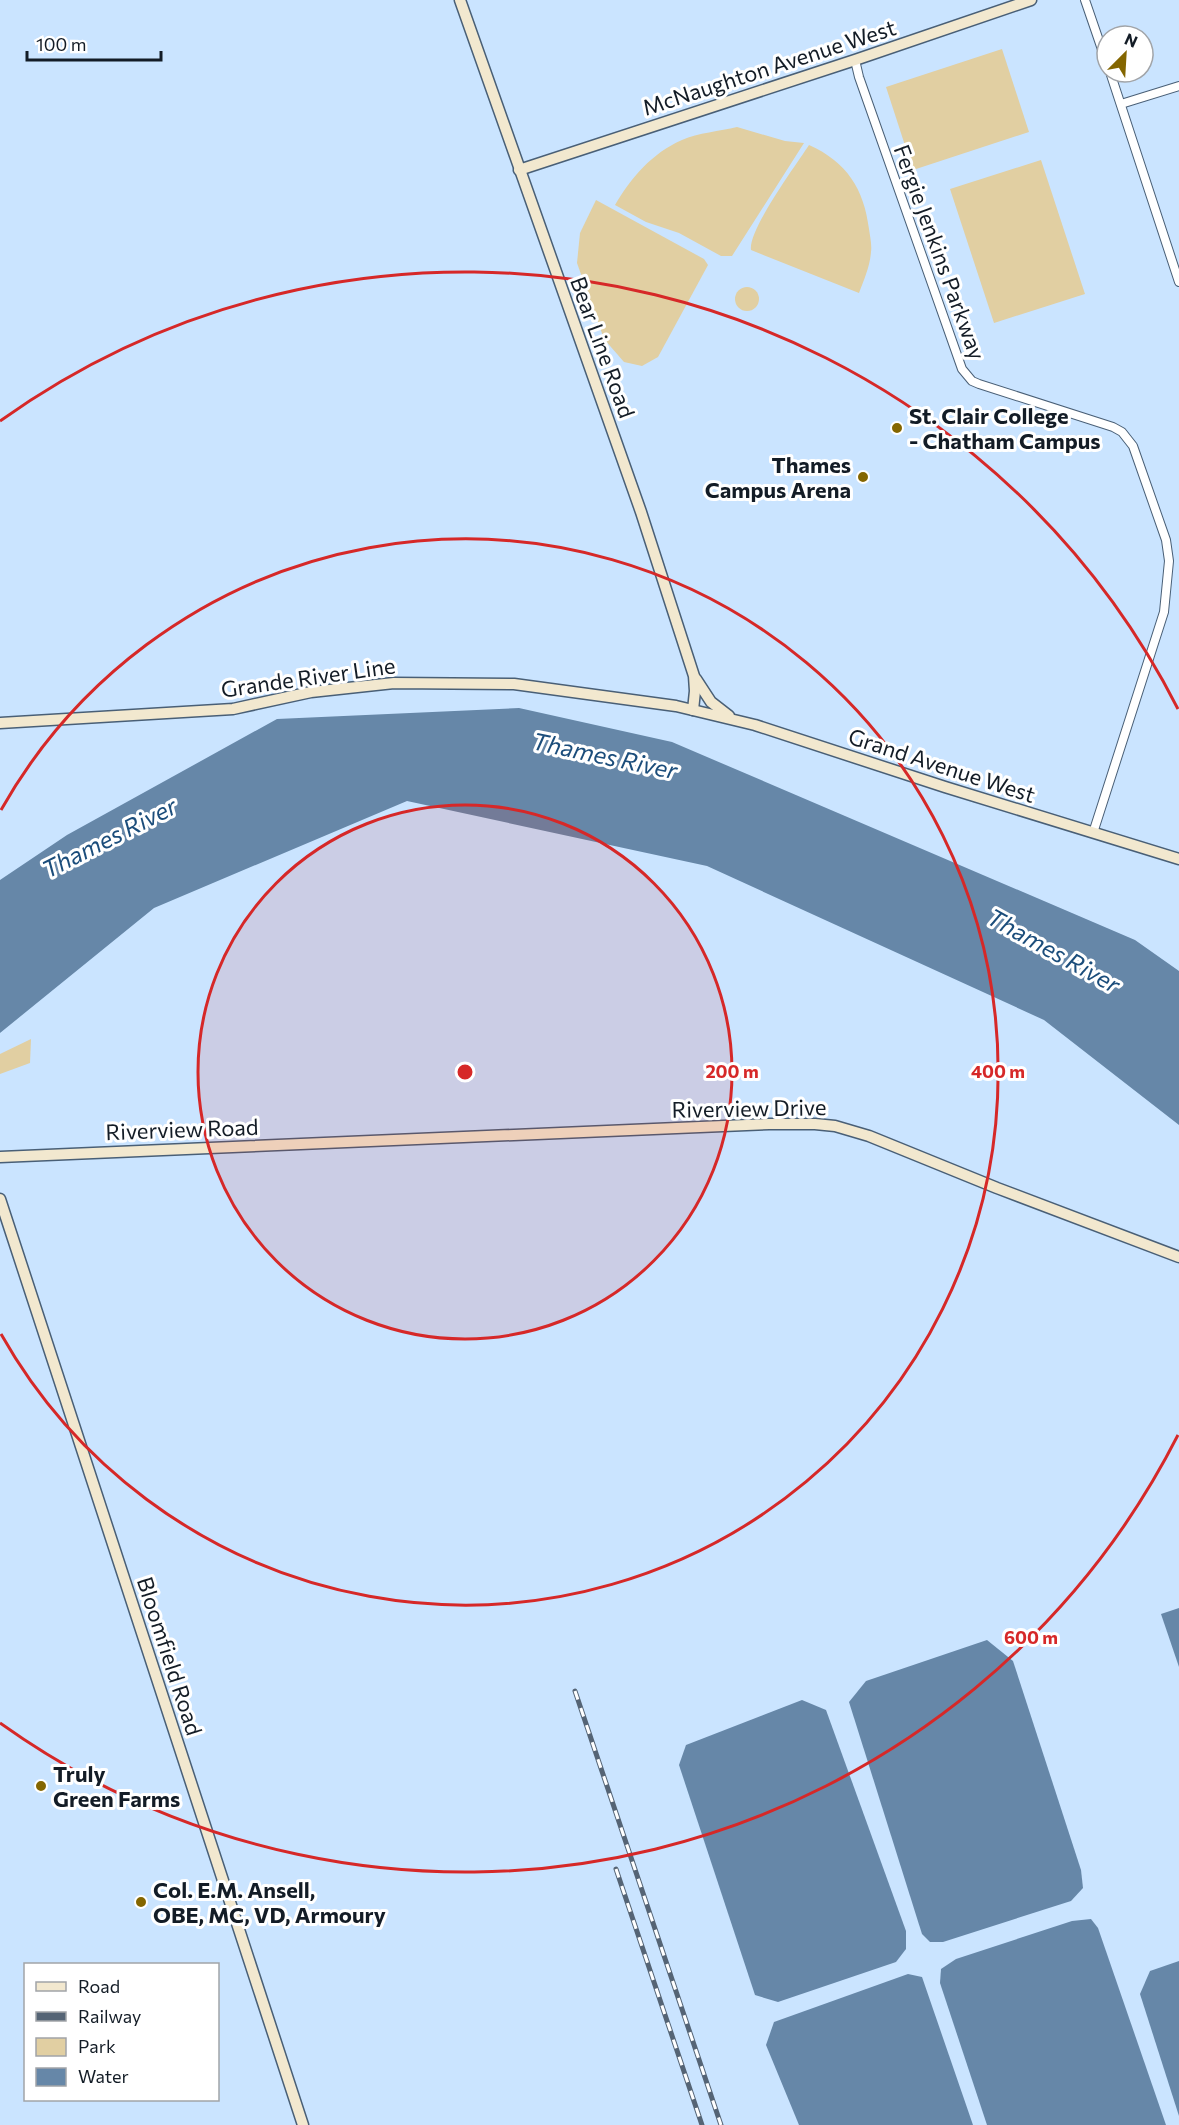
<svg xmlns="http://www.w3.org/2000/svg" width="1179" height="2125" viewBox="0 0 1179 2125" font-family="Commissioner,sans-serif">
  <rect width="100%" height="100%" fill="#cae4ff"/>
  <g fill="#e1cfa2">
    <polygon points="1002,49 1029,132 913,170 886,87"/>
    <path d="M 737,127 L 785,141 L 804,143 L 732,256 L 721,256 L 679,233 L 646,222 L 615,205 C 631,178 652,153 682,140 C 698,133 720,131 737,127 Z"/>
    <path d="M 809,145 C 847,162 864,189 869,229 C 870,236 872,245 871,252 C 870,266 864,280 859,293 L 751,250 C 748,230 796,165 809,145 Z"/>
    <polygon points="1041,160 1085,294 994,323 950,189"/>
    <polygon points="596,200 704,259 708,265 658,357 642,366 624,362 604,339 577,263 580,233"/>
    <circle cx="747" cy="299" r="12"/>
    <polygon points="31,1039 30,1063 0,1074 0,1054"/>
  </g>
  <g fill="#6687a8">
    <polygon points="519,708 672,742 1135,940 1179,971 1179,1125 1044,1020 707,866 407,801 154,908 0,1033 0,880 67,835 277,719"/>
    <polygon points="1179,1608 1179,1667 1161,1614"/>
    <polygon points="987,1640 1013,1661 1081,1870 1083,1888 1071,1901 943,1942 930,1942 922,1934 849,1702 866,1681"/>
    <polygon points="802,1700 826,1710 906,1931 906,1949 896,1962 778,2002 755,1995 679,1765 686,1745"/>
    <polygon points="1091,1919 1098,1928 1166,2125 987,2125 940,1983 941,1969 956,1959 1072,1921"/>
    <polygon points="1179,1961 1179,2116 1140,1994 1150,1971"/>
    <polygon points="908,1974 922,1977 973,2125 799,2125 766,2045 774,2022"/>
  </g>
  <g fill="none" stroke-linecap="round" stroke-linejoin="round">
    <g stroke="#495f76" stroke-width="10">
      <g id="minor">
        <polyline points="1085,0 1107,64"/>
        <polyline points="855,60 859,77 962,369 972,381 979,384 1113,427 1122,432 1133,446 1166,540 1169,561 1164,612 1093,833"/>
        <polyline points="1110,72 1179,282"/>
        <polyline points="1121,104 1179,86"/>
      </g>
    </g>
    <g stroke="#495f76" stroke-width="13">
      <g id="secondary">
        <polyline points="460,0 641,512 694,676 695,691 693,710"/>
        <polyline points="519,170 855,60 1031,0"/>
        <polyline points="696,679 711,702 729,716"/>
        <polyline points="0,723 233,709 311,692 394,683 514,684 676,706 755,725 945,787 1179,859"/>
        <polyline points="0,1157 769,1124 815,1124 835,1126 869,1136 997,1188 1179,1257"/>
        <polyline points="0,1199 303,2125"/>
      </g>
    </g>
    <use href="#minor" stroke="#fff" stroke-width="8"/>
    <use href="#secondary" stroke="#f2e8cf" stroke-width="10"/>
    <g stroke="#556475" stroke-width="5">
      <g id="rail">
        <polyline points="575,1691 721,2125"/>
        <polyline points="616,1869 702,2125"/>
      </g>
    </g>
    <use href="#rail" stroke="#fff" stroke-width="3" stroke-dasharray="9" stroke-linecap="butt"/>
  </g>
  <circle cx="465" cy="1072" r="267" fill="#d62828" fill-opacity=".12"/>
  <g fill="none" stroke="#d62828" stroke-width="3">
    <circle cx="465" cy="1072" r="267"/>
    <path d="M1 810A533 533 0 1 1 1 1334"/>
    <path d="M1178 1435A800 800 0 0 1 0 1723M0 421A800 800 0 0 1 1178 709"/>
  </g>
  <g fill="#846600" stroke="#fff" stroke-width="2">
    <circle cx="897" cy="428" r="6"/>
    <circle cx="863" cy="477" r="6"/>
    <circle cx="41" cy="1786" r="6"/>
    <circle cx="141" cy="1902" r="6"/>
  </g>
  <g text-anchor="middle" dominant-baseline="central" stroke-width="6" stroke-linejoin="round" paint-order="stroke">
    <g font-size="22" fill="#131c26" stroke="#fff">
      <text transform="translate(769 67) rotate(-18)">McNaughton Avenue West</text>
      <text transform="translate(940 252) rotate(70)">Fergie Jenkins Parkway</text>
      <text transform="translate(603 347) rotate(70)">Bear Line Road</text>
      <text transform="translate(308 677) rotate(-8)">Grande River Line</text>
      <text transform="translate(942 765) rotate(18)">Grand Avenue West</text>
      <text transform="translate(749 1108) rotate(-1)">Riverview Drive</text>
      <text transform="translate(182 1129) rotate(-2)">Riverview Road</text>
      <text transform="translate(170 1656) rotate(72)">Bloomfield Road</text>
    </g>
    <g font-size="22" font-weight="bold" fill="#131c26" stroke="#fff" text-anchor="start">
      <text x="909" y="415">St. Clair College<tspan x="909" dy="25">- Chatham Campus</tspan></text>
      <text x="851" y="464" text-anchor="end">Thames<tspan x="851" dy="25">Campus Arena</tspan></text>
      <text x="53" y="1773">Truly<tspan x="53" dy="25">Green Farms</tspan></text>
      <text x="153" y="1889">Col. E.M. Ansell,<tspan x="153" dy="25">OBE, MC, VD, Armoury</tspan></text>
    </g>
    <g font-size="24" font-style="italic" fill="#1b4d7b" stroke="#fff">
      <text transform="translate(605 755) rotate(12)">Thames River</text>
      <text transform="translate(109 837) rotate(-27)">Thames River</text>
      <text transform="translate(1054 950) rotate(29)">Thames River</text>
    </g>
  </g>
  <circle cx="465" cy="1072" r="9" fill="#d62828" stroke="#fff" stroke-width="3"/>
  <g font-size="18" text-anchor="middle" font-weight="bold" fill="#d62828" stroke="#fff" stroke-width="6" stroke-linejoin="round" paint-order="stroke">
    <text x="732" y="1078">200 m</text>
    <text x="998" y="1078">400 m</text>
    <text x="1031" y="1644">600 m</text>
  </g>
  <rect x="24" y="1963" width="195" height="138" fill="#ffffff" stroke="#a1a4a8" stroke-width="1.5"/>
  <rect x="36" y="1982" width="30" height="9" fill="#f2e8cf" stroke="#a1a4a8" stroke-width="1.5"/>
  <text x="78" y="1993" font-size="18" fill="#131c26">Road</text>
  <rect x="36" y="2012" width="30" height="9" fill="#556475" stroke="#a1a4a8" stroke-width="1.5"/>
  <text x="78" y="2023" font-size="18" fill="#131c26">Railway</text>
  <rect x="36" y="2038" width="30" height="18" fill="#e1cfa2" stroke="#a1a4a8" stroke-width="1.5"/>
  <text x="78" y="2053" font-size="18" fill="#131c26">Park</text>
  <rect x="36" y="2068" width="30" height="18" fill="#6687a8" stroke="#a1a4a8" stroke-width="1.5"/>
  <text x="78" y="2083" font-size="18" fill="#131c26">Water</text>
  <g transform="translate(1125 54) rotate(24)"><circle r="28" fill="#ffffff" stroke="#a1a4a8" stroke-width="1.5"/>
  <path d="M0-4.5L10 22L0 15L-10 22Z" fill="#846600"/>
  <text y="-9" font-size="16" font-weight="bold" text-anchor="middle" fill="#131c26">N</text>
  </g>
  <path d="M27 51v9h134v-9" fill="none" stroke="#131c26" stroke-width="3"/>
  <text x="36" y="51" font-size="18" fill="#131c26" stroke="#ffffff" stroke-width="4.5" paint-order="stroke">100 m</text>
</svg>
